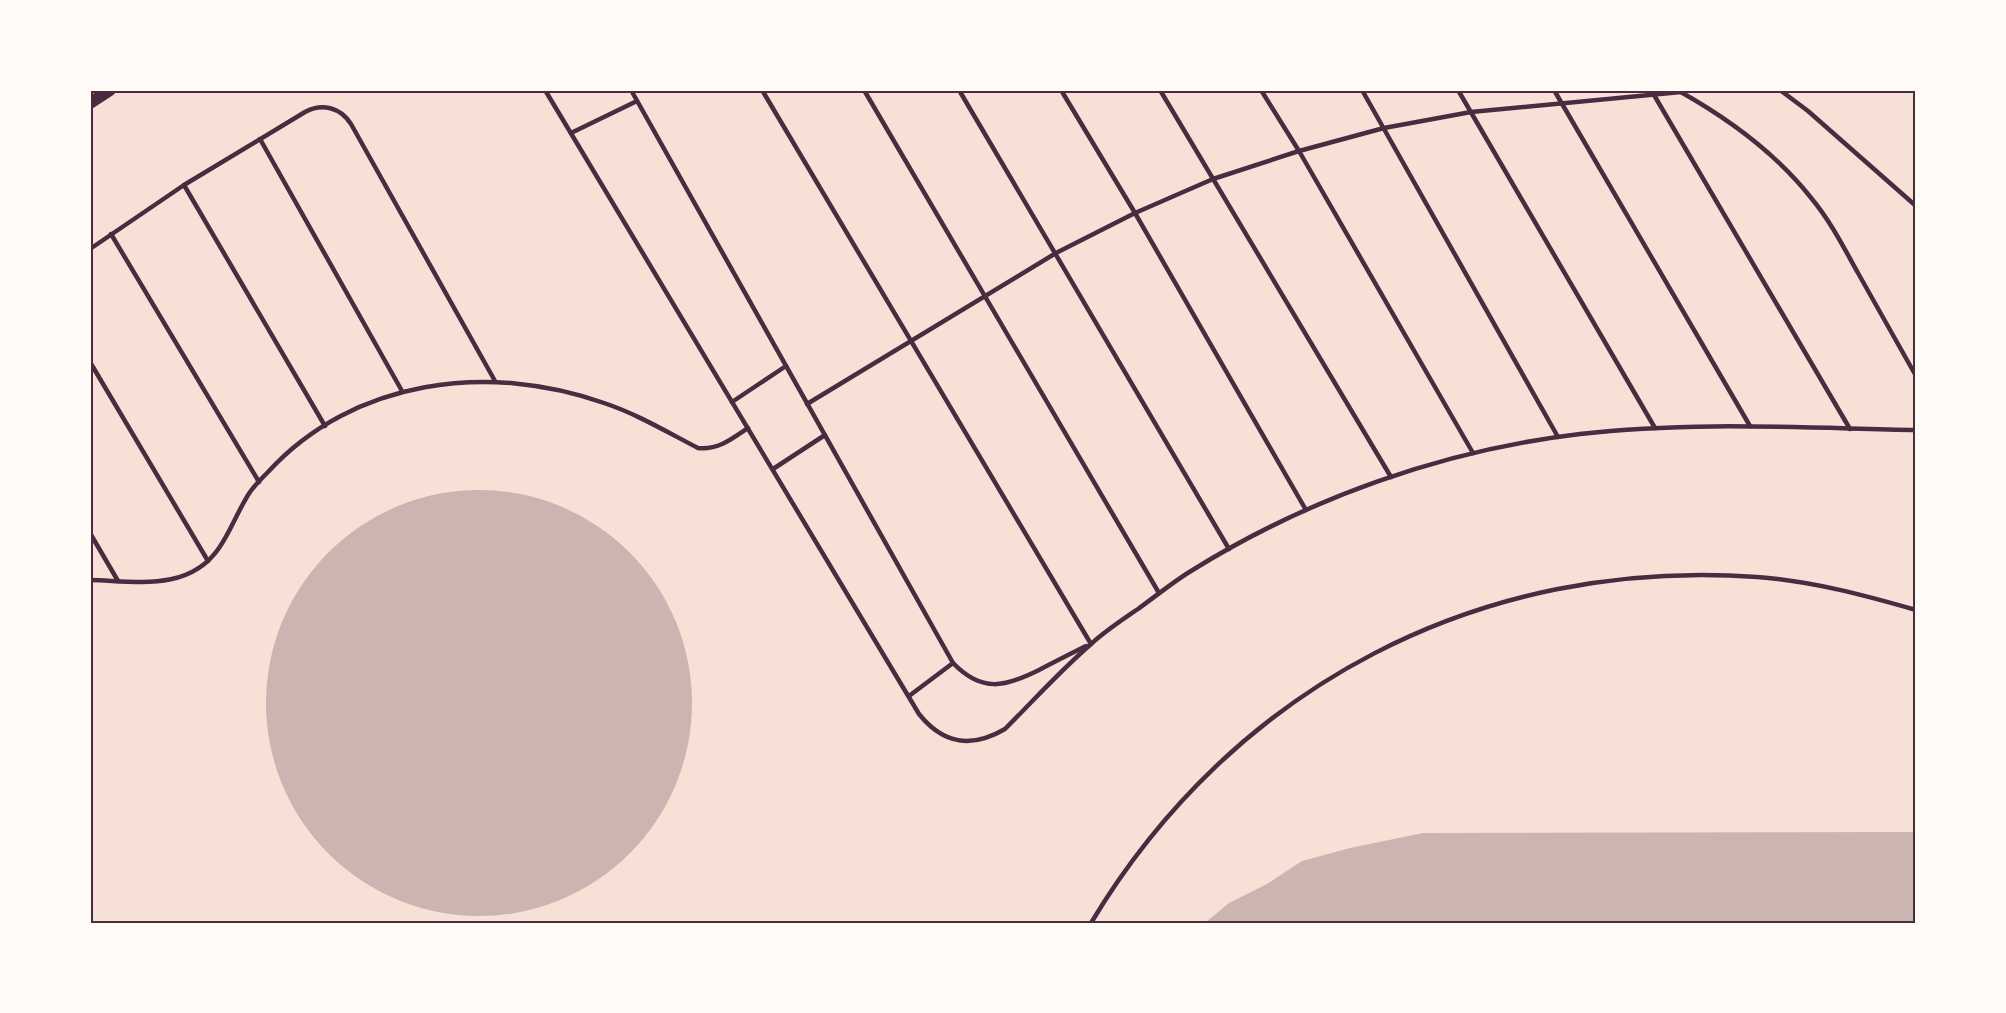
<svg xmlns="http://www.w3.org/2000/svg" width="2006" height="1013" viewBox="0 0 2006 1013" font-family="'Varela Round',sans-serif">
  <rect width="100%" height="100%" fill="#f7e1d7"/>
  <g fill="#ccb4b1">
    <circle cx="479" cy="703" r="213"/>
    <polygon points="1916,832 1916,923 1205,923 1229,903 1267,884 1302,861 1350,848 1423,833"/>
  </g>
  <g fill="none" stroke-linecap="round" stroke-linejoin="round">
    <g stroke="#4a2c40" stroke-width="4.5">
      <path d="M 545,90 L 919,714 C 943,744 971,749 1005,729 C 1033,701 1060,671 1090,645 C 1105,631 1122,620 1138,609 C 1156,596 1173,582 1191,571 C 1308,498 1444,450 1580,434 C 1692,421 1804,428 1916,430"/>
      <path d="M 631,90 L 953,663 C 982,693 1005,687 1039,670 C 1054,662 1070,654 1086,646"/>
      <polyline points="762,90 1091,644"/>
      <polyline points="864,90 1159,593"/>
      <polyline points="959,90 1229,549"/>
      <polyline points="1061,90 1135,213 1306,510"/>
      <polyline points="1160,90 1391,477"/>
      <polyline points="1261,90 1299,151 1473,453"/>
      <polyline points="1362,90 1558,437"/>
      <polyline points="1458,90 1655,428"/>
      <polyline points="1554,90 1750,426"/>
      <polyline points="1780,90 1808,111 1916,206"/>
      <path d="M 1679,91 C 1729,119 1777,154 1812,199 C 1831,222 1844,248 1858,273 C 1877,307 1897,342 1916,376"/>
      <polyline points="1654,95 1850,429"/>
      <polyline points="571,133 637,101"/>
      <polyline points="260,139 402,391"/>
      <polyline points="184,185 325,426"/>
      <polyline points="111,234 259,482"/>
      <path d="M 90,249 L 184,185 L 305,112 C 322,103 340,107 351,124 L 495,381"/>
      <polyline points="90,362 208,561"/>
      <polyline points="732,402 786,366"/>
      <polyline points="807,404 1056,253 1135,213 1213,179 1299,151 1384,128 1471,112 1681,92"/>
      <polyline points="773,469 825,435"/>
      <polyline points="90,533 118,581"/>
      <path d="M 90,580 C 136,581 189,592 219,548 C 231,531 238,510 250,492 C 255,485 262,478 268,472 C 353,379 489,362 604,403 C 637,414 667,432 698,448 C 718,450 732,439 748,428"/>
      <polyline points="909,696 953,663"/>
      <path d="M 1091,923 C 1233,686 1481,557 1757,577 C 1811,581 1864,595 1916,610"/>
    </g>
    <polyline stroke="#4a2c40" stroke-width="12" points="90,103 110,90"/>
  </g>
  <rect width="2006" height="1013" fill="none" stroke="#fffaf5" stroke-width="183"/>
  <rect x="92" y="92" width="1822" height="830" fill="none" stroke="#4a2c40" stroke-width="2"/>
</svg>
